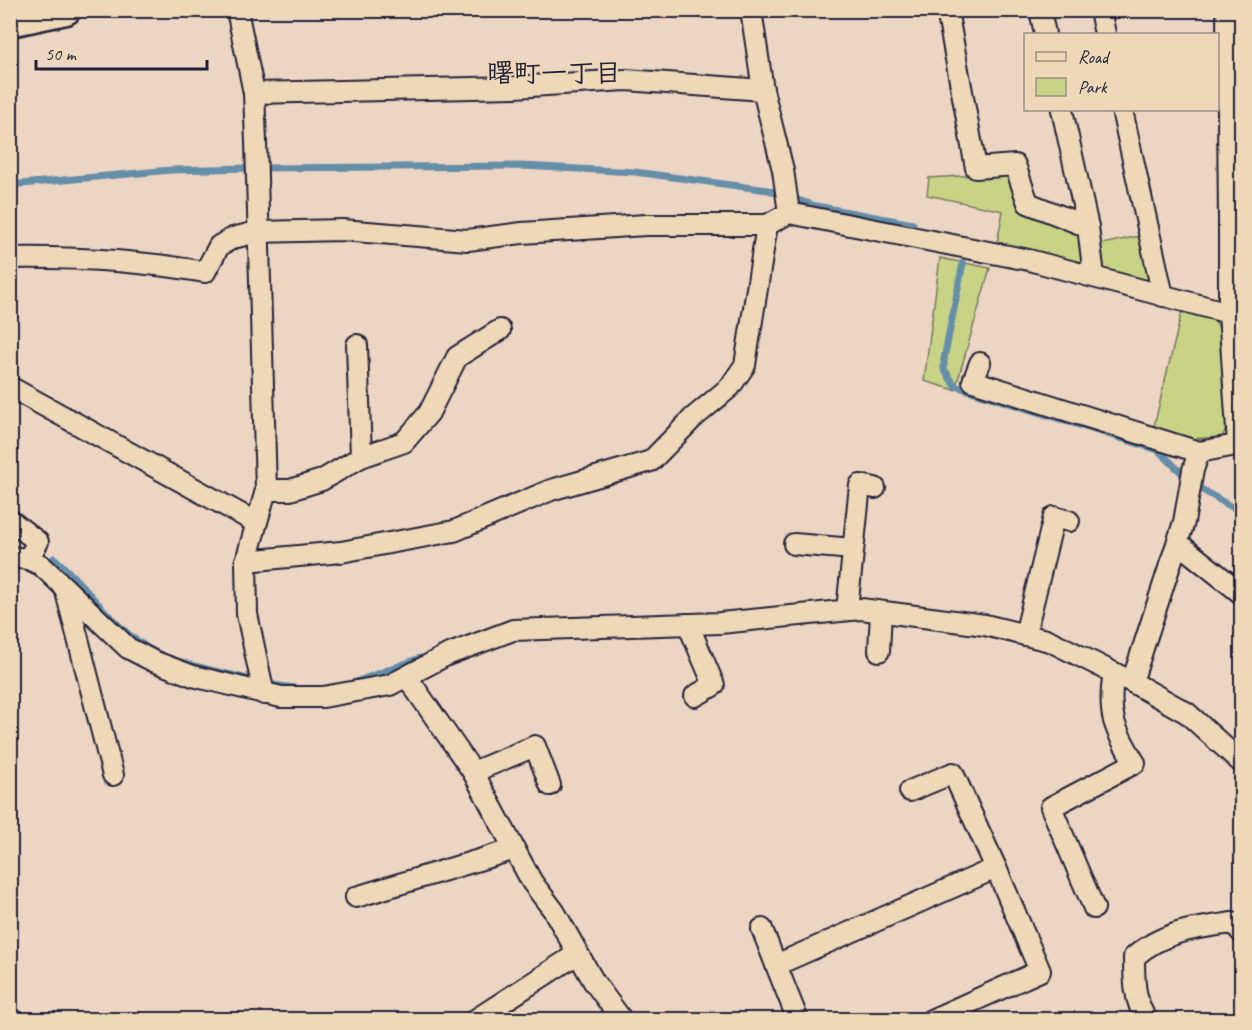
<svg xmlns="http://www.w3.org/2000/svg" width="1252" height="1030" viewBox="0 0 1252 1030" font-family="Caveat,'Klee One',sans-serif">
  <rect width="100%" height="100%" fill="#edd5c3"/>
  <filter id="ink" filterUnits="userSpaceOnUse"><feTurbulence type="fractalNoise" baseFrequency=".0167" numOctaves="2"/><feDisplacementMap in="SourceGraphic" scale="12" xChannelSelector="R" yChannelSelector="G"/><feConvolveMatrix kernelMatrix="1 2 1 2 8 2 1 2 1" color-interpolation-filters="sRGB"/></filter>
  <g filter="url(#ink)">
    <g fill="#c8d386" stroke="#757a60" stroke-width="1.5">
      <polygon points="1009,173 1019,209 1082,233 1086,266 997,243 1003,211 927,195 929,178"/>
      <polygon points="1144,235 1153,271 1149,286 1101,273 1097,245"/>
      <polygon points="940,258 990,268 955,390 924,381"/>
      <polygon points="1182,311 1212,317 1223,333 1227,426 1222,437 1187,439 1154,426"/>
    </g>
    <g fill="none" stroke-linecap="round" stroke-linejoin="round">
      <g stroke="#658ea9" stroke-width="7">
        <polyline points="264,168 522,166 635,172 768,190 816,206 913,224"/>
        <polyline points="10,185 171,170 249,168"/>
        <polyline points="963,263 944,359 944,369 955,386 1158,450 1194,485 1242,513"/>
        <path d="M 54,558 C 88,587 114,631 155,652 C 179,664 217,671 244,678"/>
        <polyline points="353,683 420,658"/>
        <polyline points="273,685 295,688"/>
      </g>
      <g stroke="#22223b" stroke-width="24">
        <g id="street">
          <polyline points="237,10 254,93 256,142 266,490 246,561 247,614 264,694"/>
          <polyline points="751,10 763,90"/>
          <polyline points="947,10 976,168 1015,165 1028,203 1088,227 1062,110"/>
          <polyline points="1040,10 1045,34"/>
          <polyline points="1100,10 1105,34"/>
          <polyline points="1227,10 1229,219"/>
          <polyline points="254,93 515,87 626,80 763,90 783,170 789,213"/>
          <polyline points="1122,110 1163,296"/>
          <polyline points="1088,227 1094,276"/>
          <path d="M 10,258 C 76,257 140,261 205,272 L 219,246 L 233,238 L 257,232 L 342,230 L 468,240 L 522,233 L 646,225 L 767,225"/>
          <polyline points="1229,313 1229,219 1241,218"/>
          <polyline points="357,345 361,457"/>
          <polyline points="980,363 973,381 1199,452 1242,444"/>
          <polyline points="10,387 255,522"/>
          <polyline points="266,490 290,490 322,480 361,457 404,442 429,413 457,357 500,330"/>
          <polyline points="10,520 38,542 28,559"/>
          <polyline points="1178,543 1242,594"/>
          <polyline points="794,544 853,549"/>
          <polyline points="10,557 28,559 41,565 128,648 153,661 193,676 281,697 323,697 390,685 447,655 513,630 720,623 861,609 985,625 1050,641 1132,682 1187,713 1242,763"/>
          <polyline points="246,561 341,552 454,531 551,490 651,461 693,418 730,387 745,365 767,225 789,213 1029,260 1229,313 1238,444"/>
          <polyline points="65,588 113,775"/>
          <polyline points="847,610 860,485 875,488"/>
          <polyline points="688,624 714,685 695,696"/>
          <polyline points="1025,635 1054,517 1069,521"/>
          <polyline points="879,651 881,612"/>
          <polyline points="407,677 473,772 532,882 554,911 594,982 622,1020"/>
          <polyline points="1132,682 1184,522 1193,470 1199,452"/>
          <polyline points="473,772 535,746 550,785"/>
          <polyline points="356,897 512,850"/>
          <path d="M 1094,908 L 1051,807 L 1135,763 C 1114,729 1107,714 1114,673"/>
          <polyline points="762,929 776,965"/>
          <polyline points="475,1020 577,954"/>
          <polyline points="798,1020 776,965 996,868 953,773 910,791"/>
          <polyline points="931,1020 1040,971 996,868"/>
          <path d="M 1147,1020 C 1134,1002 1134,978 1134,957 C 1163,931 1196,928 1233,923 L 1242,933"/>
        </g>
      </g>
      <g stroke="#22223b" stroke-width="33">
        <polyline id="secondary" points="10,22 66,10"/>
      </g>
      <use href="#street" stroke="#eed8b7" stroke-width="20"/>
      <use href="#secondary" stroke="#eed8b7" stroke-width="28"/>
      <polyline stroke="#22223b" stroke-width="1.5" points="10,11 13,10"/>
    </g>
  </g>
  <g text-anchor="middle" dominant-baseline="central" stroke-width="4.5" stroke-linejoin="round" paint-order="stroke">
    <g font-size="27" font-weight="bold" fill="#22223b" stroke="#eed8b7">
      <text x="554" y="73">曙町一丁目</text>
    </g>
  </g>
  <rect width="1252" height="1030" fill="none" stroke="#eed8b7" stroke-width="36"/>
  <rect x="18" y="18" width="1216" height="994" fill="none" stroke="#22223b" stroke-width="2" filter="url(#ink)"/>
  <rect x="1024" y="33" width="195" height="78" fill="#eed8b7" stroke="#9c8f85" stroke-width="1.5"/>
  <rect x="1036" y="52" width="30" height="9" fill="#eed8b7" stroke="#9c8f85" stroke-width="1.5"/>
  <text x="1078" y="63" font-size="18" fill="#22223b">Road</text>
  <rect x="1036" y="78" width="30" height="18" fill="#c8d386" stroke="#9c8f85" stroke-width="1.5"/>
  <text x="1078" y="93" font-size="18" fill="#22223b">Park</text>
  <path d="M36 60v9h171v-9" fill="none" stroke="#22223b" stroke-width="3"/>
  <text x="45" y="60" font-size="18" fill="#22223b" stroke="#eed8b7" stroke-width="4.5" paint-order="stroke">50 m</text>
</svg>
